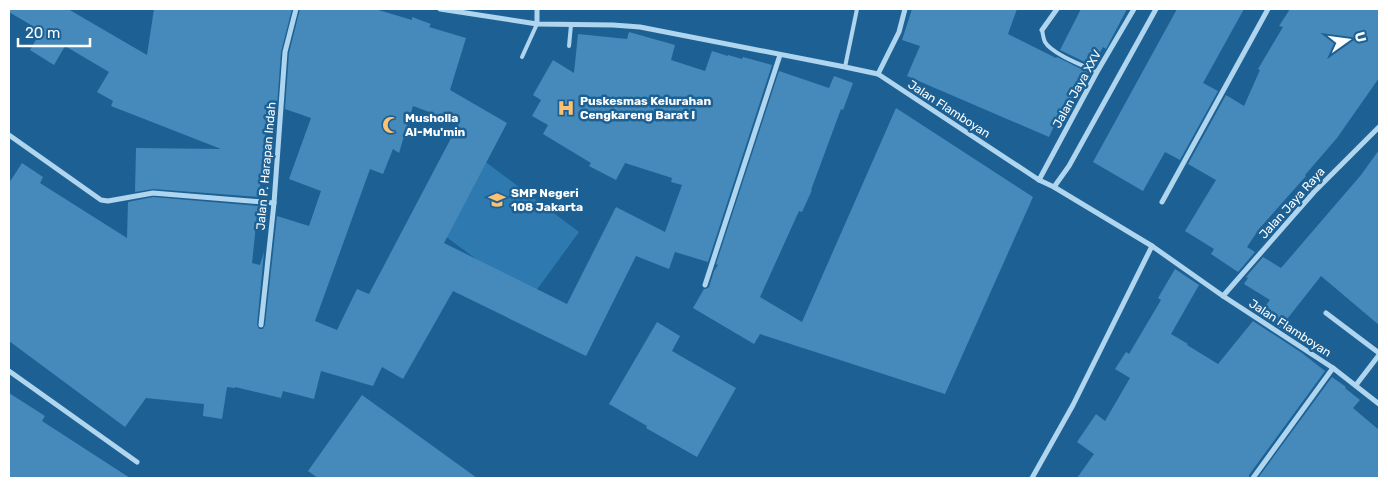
<svg xmlns="http://www.w3.org/2000/svg" width="1388" height="487" viewBox="0 0 1388 487" font-family="Rubik,sans-serif">
  <rect width="100%" height="100%" fill="#1d6194"/>
  <polygon fill="#2e7ab0" points="483,160 579,232 530,299 433,227"/>
  <g fill="#468abb" fill-rule="evenodd">
    <polygon points="9,9 68,9 147,55 154,9 292,9 281,52 277,106 269,103 259,197 153,189 135,192 136,148 221,149 111,106 113,101 97,92 109,72 65,46 54,65 30,50 41,31 9,12"/>
    <path d="M 300,9 L 375,9 L 412,20 L 412,17 L 431,24 L 429,27 L 466,38 L 450,90 L 507,123 L 444,243 L 567,304 L 616,207 L 665,232 L 682,185 L 671,182 L 672,178 L 625,163 L 616,180 L 589,166 L 591,163 L 543,134 L 548,125 L 532,116 L 541,100 L 533,95 L 553,60 L 574,73 L 578,34 L 627,39 L 629,32 L 675,45 L 671,60 L 705,71 L 712,51 L 728,56 L 728,55 L 742,59 L 743,57 L 772,65 L 708,262 L 675,252 L 669,269 L 636,256 L 586,356 L 453,291 L 403,379 L 382,367 L 373,386 L 321,371 L 314,399 L 283,391 L 281,398 L 235,387 L 235,388 L 227,387 L 222,419 L 203,416 L 204,404 L 146,398 L 125,427 L 9,341 L 9,183 L 22,163 L 43,177 L 40,183 L 127,238 L 128,202 L 153,197 L 258,206 L 252,263 L 260,265 L 264,252 L 257,325 L 259,329 L 263,329 L 265,325 L 277,216 L 309,226 L 321,191 L 289,179 L 311,118 L 285,109 L 289,53 ZM 413,106 L 459,123 L 369,294 L 357,289 L 337,330 L 315,321 L 370,169 L 383,174 L 393,149 L 399,153 Z"/>
    <polygon points="912,9 1017,9 1008,34 1056,58 1057,57 1089,73 1070,110 1063,106 1049,137 907,76 920,46 902,40"/>
    <polygon points="1081,9 1127,9 1106,49 1103,47 1093,66 1060,50"/>
    <polygon points="1177,9 1244,9 1203,83 1218,91 1180,160 1165,152 1143,191 1093,162"/>
    <polygon points="1290,9 1379,9 1379,78 1337,138 1305,175 1306,176 1259,229 1247,247 1255,252 1238,272 1211,254 1214,249 1185,231 1216,180 1188,164 1226,95 1244,106 1260,70 1258,69 1283,27 1279,26"/>
    <polygon points="779,71 829,88 834,76 853,83 843,110 841,109 811,190 812,190 802,212 799,211 760,297 802,322 896,108 1033,197 945,394 760,334 754,344 693,308 704,289 706,289 709,287 714,271 718,265 716,264"/>
    <polygon points="1379,150 1379,325 1321,276 1280,328 1259,314 1270,300 1244,284 1248,278 1246,277 1263,257 1281,268 1361,175"/>
    <polygon points="1175,269 1199,285 1171,334 1188,344 1187,345 1218,364 1253,321 1302,353 1325,371 1249,475 1249,478 1077,478 1094,454 1077,442 1096,414 1105,421 1130,378 1115,369 1126,352 1129,354 1161,300 1158,298"/>
    <polygon points="657,322 680,336 672,351 736,388 697,457 646,428 647,426 609,404"/>
    <polygon points="1332,377 1346,387 1345,388 1360,400 1353,408 1379,430 1379,478 1258,478"/>
    <polygon points="9,393 45,416 42,421 130,478 9,478"/>
    <polygon points="362,395 477,478 318,478 308,471"/>
  </g>
  <g fill="none" stroke-linecap="round" stroke-linejoin="round">
    <g stroke="#b0d5ef" stroke-width="4">
      <path d="M 1042,30 C 1043,34 1043,38 1045,42 C 1052,54 1084,66 1097,72"/>
      <polyline points="569,46 571,25"/>
      <polyline points="522,57 537,24"/>
      <polyline points="845,67 857,9"/>
    </g>
    <g stroke="#b0d5ef" stroke-width="5">
      <polyline points="440,9 537,24 613,25 640,27 845,67 878,74 1039,180 1054,187 1152,246 1223,296 1333,368 1379,404"/>
      <polyline points="537,9 537,24"/>
      <polyline points="1042,30 1057,9"/>
      <polyline points="878,74 899,32 905,9"/>
      <polyline points="9,135 101,200 108,201 153,193 274,203"/>
      <polyline points="1039,180 1097,72 1134,9"/>
      <polyline points="1054,187 1069,166 1156,9"/>
      <polyline points="1162,202 1268,9"/>
      <polyline points="705,285 780,55"/>
      <polyline points="1223,296 1314,192 1379,127"/>
      <polyline points="1326,313 1379,353"/>
      <polyline points="261,325 274,203 285,52 296,9"/>
      <polyline points="9,371 137,462"/>
      <polyline points="1356,385 1379,355"/>
      <polyline points="1032,478 1073,405 1152,246"/>
      <polyline points="1253,478 1333,368"/>
    </g>
  </g>
  <defs>
    <g id="hospital-bare" transform="scale(1.35)"><path d="M-5-5h3v3.5h4V-5h3V5h-3V1.5h-4V5h-3Z" fill="#fdc16f" stroke="#1d6194" stroke-width="2.5" paint-order="stroke"/></g>
    <g id="mosque-bare" transform="scale(1.35)"><path d="M3.5-4.9A6 6 0 1 0 3.5 4.9A5 5 0 1 1 3.5-4.9Z" fill="#fdc16f" stroke="#1d6194" stroke-width="2.5" paint-order="stroke"/></g>
    <g id="school-bare" transform="scale(1.35)"><path d="M0-5L7-2L0 1L-7-2ZM-4 1L0 2.5L4 1V4Q0 6-4 4Z" fill="#fdc16f" stroke="#1d6194" stroke-width="2.5" paint-order="stroke"/></g>
  </defs>
  <g fill-rule="evenodd">
    <use href="#hospital-bare" x="566" y="108"/>
    <use href="#mosque-bare" x="391" y="125"/>
    <use href="#school-bare" x="497" y="200"/>
  </g>
  <g text-anchor="middle" dominant-baseline="central" stroke-width="5" stroke-linejoin="round" paint-order="stroke">
    <g font-size="12" fill="#fff" stroke="#1d6194">
      <text transform="translate(1077 89) rotate(-61)">Jalan Jaya XXV</text>
      <text transform="translate(949 109) rotate(33)">Jalan Flamboyan</text>
      <text transform="translate(266 166) rotate(-85)">Jalan P. Harapan Indah</text>
      <text transform="translate(1292 203) rotate(-48)">Jalan Jaya Raya</text>
      <text transform="translate(1290 328) rotate(33)">Jalan Flamboyan</text>
    </g>
    <g font-size="12" font-weight="bold" fill="#fff" stroke="#1d6194" text-anchor="start">
      <text x="580" y="101">Puskesmas Kelurahan<tspan x="580" dy="14">Cengkareng Barat I</tspan></text>
      <text x="405" y="118">Musholla<tspan x="405" dy="14">Al-Mu'min</tspan></text>
      <text x="511" y="193">SMP Negeri<tspan x="511" dy="14">108 Jakarta</tspan></text>
    </g>
  </g>
  <rect width="1388" height="487" fill="none" stroke="#ffffff" stroke-width="20"/>
  <g transform="translate(1348 40) rotate(76)" stroke="#1d6194" stroke-width="4" paint-order="stroke">
  <path d="M0-4L9 19L0 12L-9 19Z" fill="#ffffff"/>
  <text y="-8" font-size="14" font-weight="bold" text-anchor="middle" fill="#ffffff">U</text>
  </g>
  <path d="M18 38v8h72v-8" fill="none" stroke="#ffffff" stroke-width="2.5"/>
  <text x="25" y="38" font-size="15" fill="#ffffff" stroke="#1d6194" stroke-width="4" paint-order="stroke">20 m</text>
</svg>
